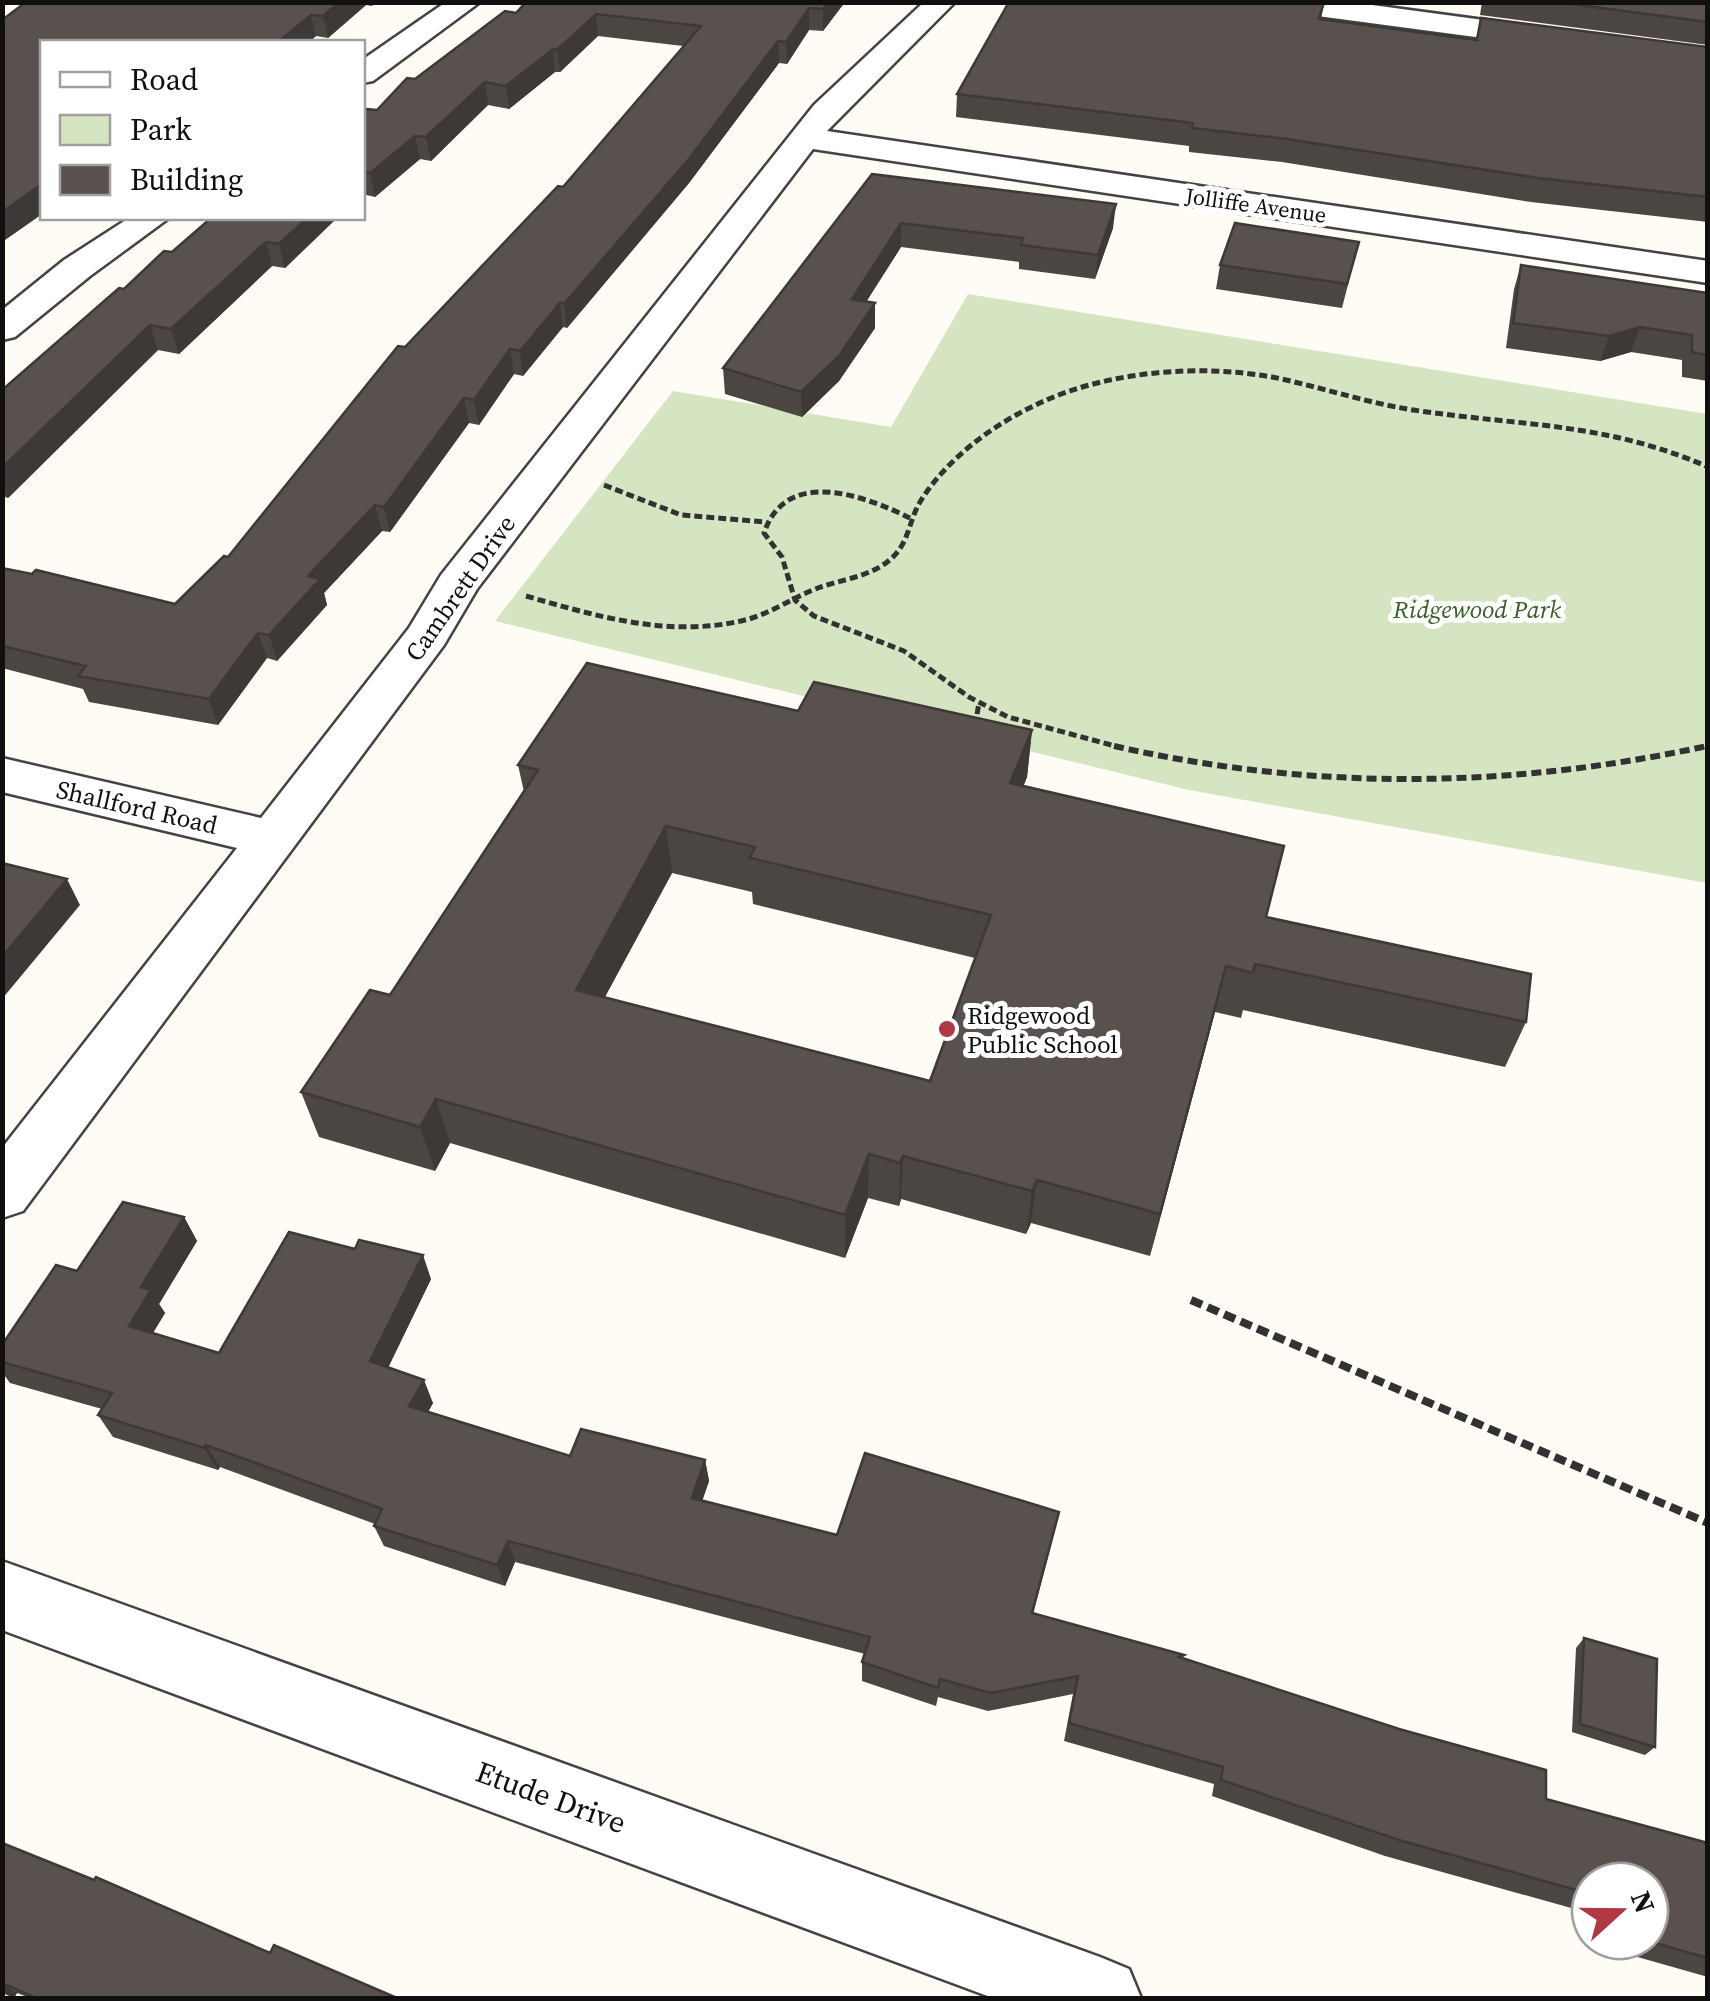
<svg xmlns="http://www.w3.org/2000/svg" width="1710" height="2001" viewBox="0 0 1710 2001" font-family="'Source Serif 4',serif">
  <rect width="100%" height="100%" fill="#fefcf5"/>
  <polygon fill="#d6e5c1" points="968,294 1707,414 1707,883 1189,790 495,621 673,391 891,427"/>
  <g fill="none" stroke-linecap="round" stroke-linejoin="round">
    <g stroke="#434343" stroke-width="5">
      <g id="minor">
        <polygon points="446,2 480,2 373,81 362,83 362,60"/>
        <polygon points="924,2 955,2 827,131 1708,261 1708,283 813,149 477,589 444,645 23,1211 2,1218 2,1148 237,848 2,792 2,758 261,818 409,628 441,575 814,105"/>
        <polygon points="1266,2 1350,2 1551,29 1562,32 1566,38 1562,44 1551,47 1280,11"/>
        <polygon points="129,218 169,218 90,276 15,337 2,340 2,310 64,260"/>
        <polygon points="2,1561 1100,1957 1129,1969 1141,1998 993,1998 2,1630"/>
      </g>
    </g>
    <g stroke="#323232" stroke-width="5" stroke-dasharray="8 4" stroke-linecap="butt">
      <polyline points="604,485 681,515 765,522"/>
      <path d="M 910,518 C 863,495 786,467 764,533 L 782,557 L 795,600 L 814,616 L 904,651 L 969,697 L 1008,717 L 1126,749"/>
      <path d="M 526,596 C 599,617 673,639 749,619 C 773,612 794,597 818,588 C 845,578 880,576 899,550 C 909,536 911,517 920,502 C 947,458 995,423 1042,402 C 1110,371 1199,364 1272,377 C 1322,387 1369,404 1420,411 C 1524,426 1608,423 1708,467"/>
      <polyline points="975,726 979,703"/>
      <polyline points="1695,749 1708,746"/>
    </g>
    <path stroke="#323232" stroke-width="6" stroke-dasharray="10 5" stroke-linecap="butt" d="M 1114,746 C 1312,791 1509,789 1707,746"/>
    <polyline stroke="#323232" stroke-width="8" stroke-dasharray="12 6" stroke-linecap="butt" points="1191,1300 1708,1523"/>
    <use href="#minor" fill="#fff" fill-rule="evenodd"/>
  </g>
  <g fill="#4c4643" fill-rule="evenodd">
    <polygon points="26,2 376,2 372,6 366,5 328,38 316,36 309,42 42,42 42,214 2,242 2,20"/>
    <polygon points="845,2 823,31 809,30 787,64 779,63 689,183 567,328 563,327 523,376 514,374 479,425 469,423 390,532 382,531 324,593 327,605 277,661 267,658 218,725 89,702 83,689 2,668 2,568 175,604 228,557 405,347 563,187 683,46 598,36 560,72 555,72 509,109 488,105 431,161 420,159 375,197 362,194 362,113 377,110 415,79 516,13"/>
    <polygon points="1324,2 1321,20 1476,39 1481,18 1708,47 1708,222 1531,202 1282,162 1189,152 1189,146 956,117 957,94"/>
    <polygon points="1482,2 1708,2 1708,45 1480,15"/>
    <polygon points="872,174 1113,228 1095,279 1019,269 1019,262 901,247 866,302 875,303 875,328 839,381 802,417 725,394 723,368"/>
    <polygon points="337,218 285,268 272,266 179,354 158,350 8,498 2,496 2,390 172,252"/>
    <polygon points="1359,242 1342,308 1216,289 1220,265"/>
    <polygon points="1521,265 1708,293 1708,381 1682,377 1682,360 1631,352 1600,361 1506,348 1514,289"/>
    <path d="M 798,711 L 1032,730 L 1027,777 L 1023,786 L 1266,917 L 1526,1022 L 1505,1067 L 1243,1010 L 1241,1018 L 1215,1012 L 1150,1256 L 1031,1223 L 1026,1234 L 901,1199 L 899,1206 L 868,1198 L 845,1258 L 450,1143 L 435,1171 L 319,1137 L 301,1092 L 390,995 L 524,792 L 518,765 ZM 672,873 L 752,892 L 753,904 L 975,958 L 930,1081 L 605,997 Z"/>
    <path d="M 184,1217 L 197,1241 L 159,1304 L 165,1313 L 153,1333 L 219,1353 L 431,1279 L 388,1368 L 433,1403 L 428,1412 L 570,1456 L 705,1460 L 709,1481 L 702,1501 L 837,1535 L 1054,1533 L 1033,1613 L 1184,1655 L 1182,1659 L 1546,1799 L 1708,1843 L 1708,1977 L 1588,1943 L 1589,1913 L 1385,1856 L 1212,1796 L 1214,1784 L 1064,1741 L 1073,1694 L 988,1711 L 938,1697 L 936,1706 L 862,1681 L 862,1662 L 865,1654 L 515,1562 L 505,1586 L 384,1546 L 374,1526 L 375,1524 L 220,1467 L 218,1470 L 113,1437 L 98,1415 L 102,1409 L 10,1383 L 2,1372 L 2,1345 L 77,1271 ZM 1590,1881 L 1650,1941 L 1590,1941 Z"/>
    <polygon points="1584,1638 1655,1747 1645,1755 1572,1732 1576,1648"/>
    <polygon points="2,1843 270,1953 397,1998 30,1998 17,1993 14,1998 2,1993"/>
  </g>
  <g fill="#3e3937">
    <polygon points="339,2 365,2 366,5 328,38 323,16"/>
    <polygon points="828,2 845,2 823,31 823,9"/>
    <polygon points="809,8 809,30 787,64 786,42"/>
    <polygon points="596,14 598,36 560,72 557,50"/>
    <polygon points="311,15 316,36 309,42 278,42"/>
    <polygon points="778,41 779,63 689,183 567,328 564,304"/>
    <polygon points="553,49 555,72 509,109 506,86"/>
    <polygon points="485,82 488,105 431,161 426,137"/>
    <polygon points="415,136 420,159 375,197 370,173"/>
    <polygon points="42,184 42,214 2,242 2,212"/>
    <polygon points="1116,204 1113,228 1095,279 1098,255"/>
    <polygon points="307,218 337,218 285,268 279,244"/>
    <polygon points="901,223 901,247 852,324 852,299"/>
    <polygon points="266,242 272,266 179,354 171,329"/>
    <polygon points="560,303 563,327 523,376 520,351"/>
    <polygon points="875,303 875,328 839,381 802,417 801,392"/>
    <polygon points="150,325 158,350 8,498 2,484 2,468"/>
    <polygon points="1640,327 1631,352 1600,361 1609,336"/>
    <polygon points="510,349 514,374 479,425 474,400"/>
    <polygon points="464,398 469,423 390,532 384,507"/>
    <polygon points="375,505 382,531 324,593 327,605 277,661 269,635 308,576"/>
    <polygon points="258,633 267,658 218,725 209,699"/>
    <polygon points="1032,730 1027,777 1006,830 1010,783"/>
    <polygon points="666,826 672,873 584,1035 576,990"/>
    <polygon points="67,879 80,905 2,999 2,957"/>
    <polygon points="1226,966 1215,1012 1150,1256 1160,1214"/>
    <polygon points="436,1099 450,1143 435,1171 420,1127"/>
    <polygon points="869,1154 868,1198 845,1258 845,1215"/>
    <polygon points="903,1156 901,1199 899,1206 900,1163"/>
    <polygon points="1037,1180 1031,1223 1026,1234 1032,1191"/>
    <polygon points="184,1217 197,1241 159,1304 165,1313 143,1349 129,1326 141,1287"/>
    <polygon points="423,1255 431,1279 380,1384 370,1361"/>
    <polygon points="424,1380 433,1403 418,1429 409,1406"/>
    <polygon points="206,1445 220,1467 218,1470 204,1448"/>
    <polygon points="705,1460 709,1481 696,1519 692,1498"/>
    <polygon points="1059,1512 1054,1533 1028,1633 1032,1613"/>
    <polygon points="508,1541 515,1562 505,1586 497,1565"/>
    <polygon points="2,1984 17,1993 14,1998 2,1991"/>
  </g>
  <g fill="#58514e" stroke="#3e3937" stroke-width="2.5" fill-rule="evenodd">
    <polygon points="26,2 339,2 323,16 311,15 278,42 42,42 42,184 2,212 2,20"/>
    <polygon points="526,2 828,2 823,9 809,8 786,42 778,41 688,160 564,304 560,303 520,351 510,349 474,400 464,398 384,507 375,505 308,576 320,579 269,635 258,633 209,699 78,676 86,666 2,646 2,568 32,574 36,570 175,604 224,556 228,557 398,346 405,347 558,186 563,187 701,26 596,14 557,50 553,49 506,86 485,82 426,137 415,136 370,173 362,172 362,113 367,109 377,110 407,78 415,79 505,11 516,13"/>
    <polygon points="1009,2 1324,2 1319,19 1477,40 1481,18 1708,47 1708,197 1538,178 1287,139 1192,128 1193,123 957,94"/>
    <polygon points="1556,2 1708,2 1708,22"/>
    <polygon points="872,174 1116,204 1098,255 1021,245 1023,238 901,223 852,299 875,303 839,356 801,392 723,368"/>
    <polygon points="211,218 307,218 279,244 266,242 171,329 150,325 2,468 2,390 119,288 124,289 164,251 172,252"/>
    <polygon points="1235,223 1359,242 1347,284 1220,265"/>
    <polygon points="1521,265 1708,293 1708,355 1692,352 1692,335 1640,327 1609,336 1513,323"/>
    <path d="M 587,663 L 798,711 L 814,682 L 1032,730 L 1010,783 L 1284,846 L 1266,917 L 1531,974 L 1526,1022 L 1255,964 L 1253,973 L 1226,966 L 1160,1214 L 1037,1180 L 1032,1191 L 903,1156 L 900,1163 L 869,1154 L 845,1215 L 436,1099 L 420,1127 L 301,1092 L 370,990 L 390,995 L 538,770 L 518,765 ZM 666,826 L 755,847 L 750,858 L 991,915 L 930,1081 L 576,990 Z"/>
    <polygon points="2,863 67,879 2,957"/>
    <polygon points="123,1202 184,1217 141,1287 151,1290 129,1326 219,1353 289,1232 355,1249 359,1240 423,1255 370,1361 424,1380 409,1406 570,1456 581,1429 705,1460 692,1498 837,1535 865,1453 1059,1512 1032,1613 1184,1655 1179,1657 1399,1729 1546,1770 1546,1799 1708,1843 1708,1958 1648,1941 1650,1941 1650,1881 1590,1881 1590,1894 1399,1840 1221,1780 1223,1767 1069,1723 1078,1676 991,1693 940,1679 938,1688 862,1662 870,1637 508,1541 497,1565 374,1526 382,1509 206,1445 204,1448 98,1415 112,1393 2,1362 2,1345 56,1265 77,1271"/>
    <polygon points="1584,1638 1657,1659 1655,1747 1580,1724"/>
    <polygon points="2,1843 94,1880 96,1877 270,1953 274,1945 397,1998 36,1998 2,1983"/>
  </g>
  <circle fill="#b13742" stroke="#fff" stroke-width="4" cx="947" cy="1029" r="10"/>
  <g text-anchor="middle" dominant-baseline="central" stroke-width="10" stroke-linejoin="round" paint-order="stroke">
    <g font-size="22" fill="#101010" stroke="#fff">
      <text transform="translate(1256 205) rotate(8)">Jolliffe Avenue</text>
    </g>
    <g font-size="25" fill="#101010" stroke="#fff">
      <text transform="translate(460 588) rotate(-55)">Cambrett Drive</text>
      <text transform="translate(137 807) rotate(13)">Shallford Road</text>
    </g>
    <g font-size="25" font-style="italic" fill="#366227" stroke="#fff">
      <text x="1477" y="609">Ridgewood Park</text>
    </g>
    <g font-size="25" fill="#101010" stroke="#fff" text-anchor="start">
      <text x="967" y="1015">Ridgewood<tspan x="967" dy="29">Public School</tspan></text>
    </g>
    <g font-size="30" fill="#101010" stroke="#fff">
      <text transform="translate(551 1797) rotate(20)">Etude Drive</text>
    </g>
  </g>
  <rect width="1710" height="2001" fill="none" stroke="#101010" stroke-width="10"/>
  <rect x="40" y="40" width="325" height="180" fill="#ffffff" stroke="#9f9f9f" stroke-width="2.5"/>
  <rect x="60" y="72" width="50" height="15" fill="#ffffff" stroke="#9f9f9f" stroke-width="2.5"/>
  <text x="130" y="90" font-size="30" fill="#101010">Road</text>
  <rect x="60" y="115" width="50" height="30" fill="#d6e5c1" stroke="#9f9f9f" stroke-width="2.5"/>
  <text x="130" y="140" font-size="30" fill="#101010">Park</text>
  <rect x="60" y="165" width="50" height="30" fill="#58514e" stroke="#9f9f9f" stroke-width="2.5"/>
  <text x="130" y="190" font-size="30" fill="#101010">Building</text>
  <g transform="translate(1620 1911) rotate(69)"><circle r="48" fill="#ffffff" stroke="#9f9f9f" stroke-width="2.5"/>
  <path d="M0-8L18 38L0 25L-18 38Z" fill="#b13742"/>
  <text y="-15" font-size="28" font-weight="bold" text-anchor="middle" fill="#101010">N</text>
  </g>
</svg>
